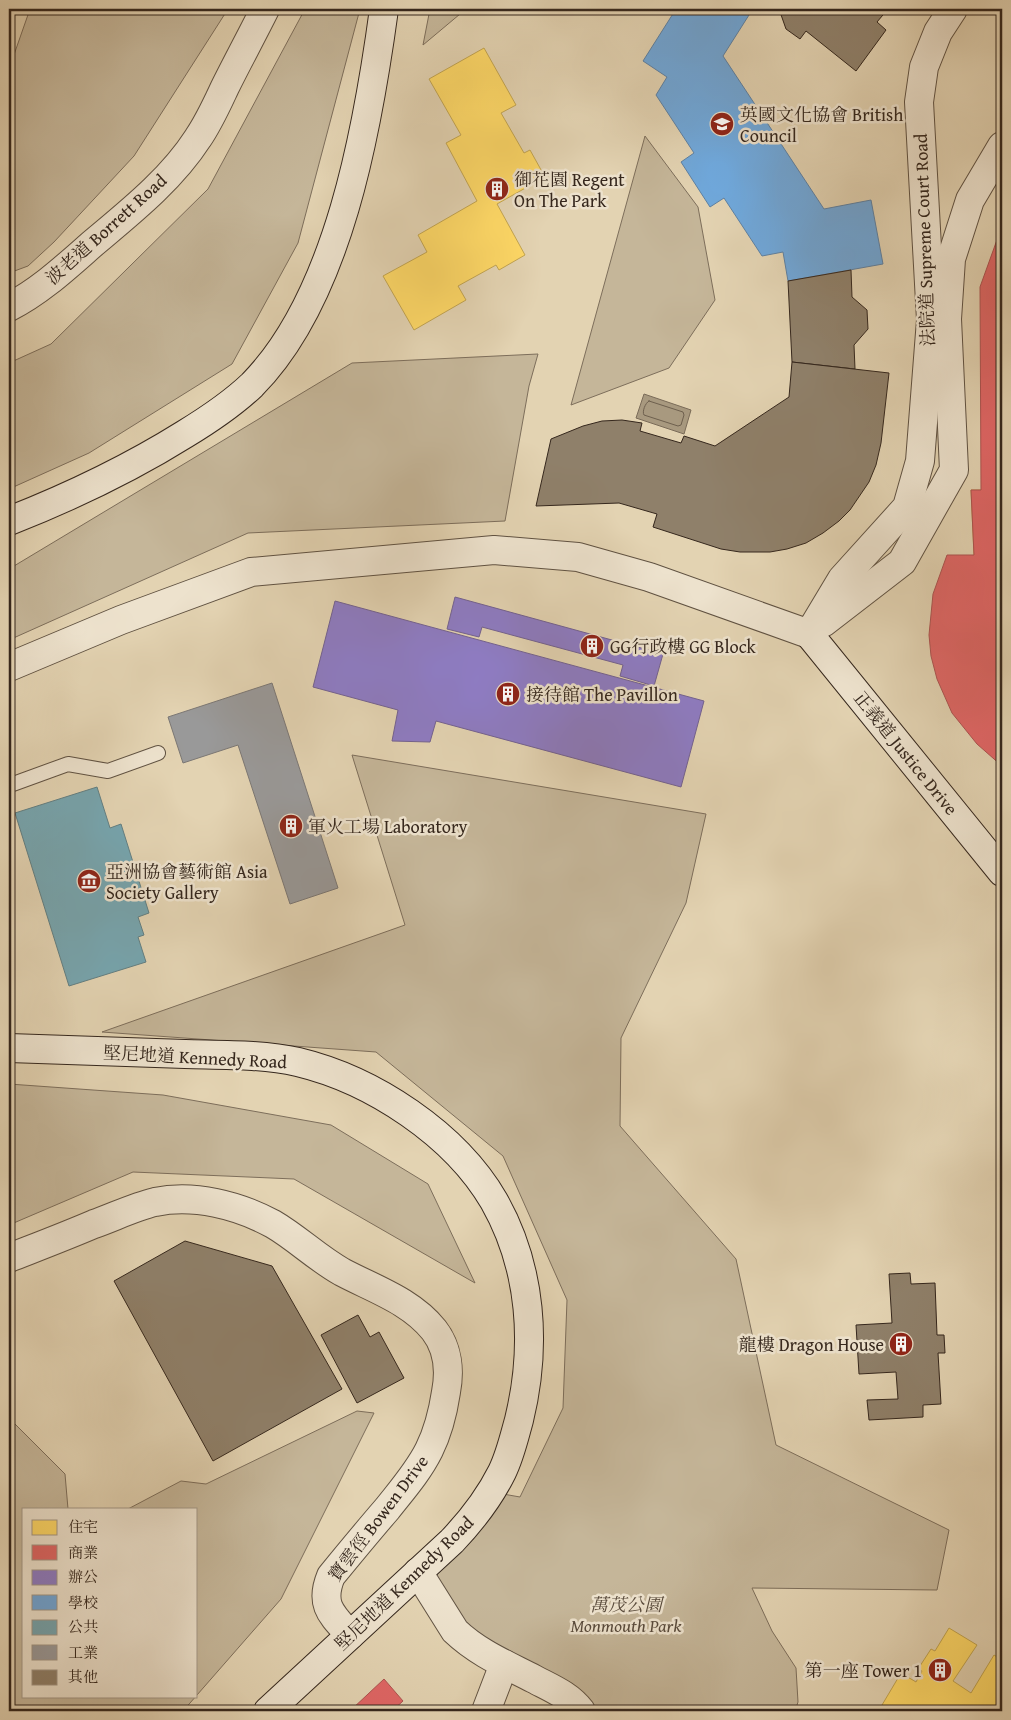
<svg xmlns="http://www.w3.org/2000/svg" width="1011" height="1720" viewBox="0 0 1011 1720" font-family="'Gentium Book Plus','Noto Serif TC',serif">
  <rect width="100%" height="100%" fill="#e3d3b2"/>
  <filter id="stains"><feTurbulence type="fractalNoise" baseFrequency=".004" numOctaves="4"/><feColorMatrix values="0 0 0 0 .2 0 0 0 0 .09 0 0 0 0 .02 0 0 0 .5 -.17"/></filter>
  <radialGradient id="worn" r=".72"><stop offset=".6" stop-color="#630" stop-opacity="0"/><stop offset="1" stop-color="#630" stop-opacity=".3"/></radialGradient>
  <g fill="#c5b699" stroke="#7d6e5b">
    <polygon points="30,9 228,9 134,156 54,242 28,266 9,273 9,69"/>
    <polygon points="305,9 360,9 298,243 232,364 89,453 9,489 9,363 51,344 208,189"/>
    <polygon points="430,9 466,9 423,45"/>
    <polygon points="645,136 698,207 715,300 669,368 571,405"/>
    <polygon points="538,354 529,386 505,521 248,533 9,640 9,569 352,363"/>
    <polygon points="352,755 706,814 686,903 621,1038 620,1126 736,1259 776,1445 949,1530 937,1590 752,1588 772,1631 796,1668 798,1702 795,1711 588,1711 482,1643 455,1615 432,1573 503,1494 520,1497 563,1408 567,1300 503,1156 376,1052 102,1032 405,925"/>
    <polygon points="9,1084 163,1095 331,1125 428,1184 475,1283 294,1179 133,1172 9,1225"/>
    <polygon points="357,1411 374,1413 281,1599 183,1711 9,1711 9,1418 65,1474 68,1509 24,1509 24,1696 196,1696 196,1509 128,1509 181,1481 206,1484"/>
  </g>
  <polygon fill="#a8997f" stroke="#7a6b58" points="644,394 691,410 684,434 636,418"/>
  <g fill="#ffd966" stroke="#c2a450">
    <polygon points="484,48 516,105 501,113 524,153 530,150 545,177 497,204 525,255 499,270 496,265 458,286 466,300 414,330 383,276 427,252 418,235 477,201 446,143 461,135 429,79"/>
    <polygon points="1002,468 1002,646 991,617 974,555 971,490 993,490"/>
    <polygon points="949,1628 977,1645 953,1681 971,1693 994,1655 1002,1660 1002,1711 892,1711 882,1705 901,1673 916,1682 922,1671 918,1669 931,1649 935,1651"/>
  </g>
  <g fill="#e06666" stroke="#ad5350">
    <polygon points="1002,226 1002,766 977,744 952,713 937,679 931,656 929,635 933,594 947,555 974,555 971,490 981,490 980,287"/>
    <polygon points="384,1679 403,1701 392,1711 352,1711 351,1710"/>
  </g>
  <g fill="#8e7cc3" stroke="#736291">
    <polygon points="455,597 663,654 654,686 620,676 623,665 482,627 479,637 447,629"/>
    <polygon points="335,601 704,701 681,787 436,721 430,742 392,741 398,710 313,687"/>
  </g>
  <polygon fill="#6fa8dc" stroke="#5e81a3" points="676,9 739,9 749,15 723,56 824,209 871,200 883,264 788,281 783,252 762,256 724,198 710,207 681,162 694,153 656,95 667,77 643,61"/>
  <polygon fill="#76a5af" stroke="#627f83" points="97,787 110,828 121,824 149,913 138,917 144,935 138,937 146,962 69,986 15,813"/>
  <polygon fill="#999" stroke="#7b7774" points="272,683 338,888 290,904 238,745 183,763 168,717"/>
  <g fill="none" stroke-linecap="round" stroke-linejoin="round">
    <path stroke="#6e604e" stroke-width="1" d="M 649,401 L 683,412 L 684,415 L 681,425 L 678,426 L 644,415 C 642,412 645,403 649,401 Z"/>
  </g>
  <g fill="#8f806a" stroke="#35271d">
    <polygon points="779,9 888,9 877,22 886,30 856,71 806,31 800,39 786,29"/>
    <polygon points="851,270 852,297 867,310 868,329 854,345 855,369 792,362 788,281"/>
    <polygon points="792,362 889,373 881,443 876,465 869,482 850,510 839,521 823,533 806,543 787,549 770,552 740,552 721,549 653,527 657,514 619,503 536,506 551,439 583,426 602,421 622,420 642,423 640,431 681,443 684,436 715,446 789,397"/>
    <polygon points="185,1241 272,1266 342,1389 213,1461 114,1281"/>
    <polygon points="910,1273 911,1284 935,1283 937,1335 944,1335 945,1353 938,1353 941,1404 923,1405 923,1417 869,1420 867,1400 898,1399 896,1372 859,1374 856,1325 892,1323 889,1274"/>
    <polygon points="358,1315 370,1337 379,1332 404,1378 357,1403 321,1335"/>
  </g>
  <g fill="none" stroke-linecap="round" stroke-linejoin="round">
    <g stroke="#605242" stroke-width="16">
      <polyline id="lane" points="9,783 13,784 68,764 108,771 158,753"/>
    </g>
    <g stroke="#605242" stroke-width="30">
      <g id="street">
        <path d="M 9,307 C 39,292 66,267 91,245 C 129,213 171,180 198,138 C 209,122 217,104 225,87 C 238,61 252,35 265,9"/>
        <polyline points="823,623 902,562 954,470 947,319 951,259 970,200 1002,146"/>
        <polyline points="809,634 842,579 907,507 920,461 931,320 919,102 924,67 938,32 953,9"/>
        <polyline points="9,667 121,620 251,572 494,550 578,557 649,577 809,634"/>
        <path d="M 9,1258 C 37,1247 66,1236 94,1224 C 114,1217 134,1207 155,1202 C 194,1194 238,1205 273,1224 C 297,1238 317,1258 342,1272 C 374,1289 411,1301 434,1330 C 448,1348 450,1371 446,1392 C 443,1412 438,1432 429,1450 C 418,1472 402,1490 387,1509 C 368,1531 349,1554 331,1576 C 319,1605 332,1615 350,1635"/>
        <path d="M 418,1572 L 455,1631 C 478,1653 507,1665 534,1679 C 551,1688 569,1695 581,1711"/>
        <polyline points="486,1711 504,1664"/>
      </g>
    </g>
    <g stroke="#35271d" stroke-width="30">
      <g id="secondary">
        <path d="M 9,521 C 70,497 129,469 185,434 C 208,420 232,404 252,385 C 339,297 368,127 384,9"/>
        <polyline points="809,634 1002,872"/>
        <path d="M 9,1048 C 68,1050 127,1052 185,1054 C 223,1055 262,1054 298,1062 C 373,1080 455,1134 494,1201 C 532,1268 537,1346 519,1420 C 514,1438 510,1456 502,1472 C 489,1498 472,1520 452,1541 L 268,1711"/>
      </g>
    </g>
    <use href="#lane" stroke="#ede2cd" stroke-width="14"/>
    <use href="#street" stroke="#ede2cd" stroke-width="28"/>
    <use href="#secondary" stroke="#ede2cd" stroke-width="28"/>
  </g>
  <defs>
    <g id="school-disc" transform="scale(1.25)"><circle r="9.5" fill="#8f2418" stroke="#ede2cd"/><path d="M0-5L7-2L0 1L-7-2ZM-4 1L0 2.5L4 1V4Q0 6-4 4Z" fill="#fff"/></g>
    <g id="building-disc" transform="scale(1.25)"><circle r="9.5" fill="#8f2418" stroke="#ede2cd"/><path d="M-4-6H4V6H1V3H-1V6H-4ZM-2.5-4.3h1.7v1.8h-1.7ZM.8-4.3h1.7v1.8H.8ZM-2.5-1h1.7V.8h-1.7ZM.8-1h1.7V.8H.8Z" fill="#fff"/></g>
    <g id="museum-disc" transform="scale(1.25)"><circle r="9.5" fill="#8f2418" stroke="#ede2cd"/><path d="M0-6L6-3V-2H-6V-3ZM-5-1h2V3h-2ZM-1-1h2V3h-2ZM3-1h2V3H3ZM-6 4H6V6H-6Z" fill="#fff"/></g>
  </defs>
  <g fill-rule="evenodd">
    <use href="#school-disc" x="722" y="124"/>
    <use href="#building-disc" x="497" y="189"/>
    <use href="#building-disc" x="592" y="646"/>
    <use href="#building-disc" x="508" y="694"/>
    <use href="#building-disc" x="291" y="826"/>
    <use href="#museum-disc" x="89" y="881"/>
    <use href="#building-disc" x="901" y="1344"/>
    <use href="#building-disc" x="940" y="1670"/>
  </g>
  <g text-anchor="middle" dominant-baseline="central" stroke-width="5" stroke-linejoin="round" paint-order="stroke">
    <g font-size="18" fill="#35271d" stroke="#ede2cd" text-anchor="start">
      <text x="740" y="114">英國文化協會 British<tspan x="740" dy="21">Council</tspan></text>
      <text x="514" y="179">御花園 Regent<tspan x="514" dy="21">On The Park</tspan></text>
      <text x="610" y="646">GG行政樓 GG Block</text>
      <text x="526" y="694">接待館 The Pavillon</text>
      <text x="308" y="826">軍火工場 Laboratory</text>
      <text x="106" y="871">亞洲協會藝術館 Asia<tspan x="106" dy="21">Society Gallery</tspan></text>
      <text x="884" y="1344" text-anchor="end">龍樓 Dragon House</text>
      <text x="922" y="1670" text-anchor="end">第一座 Tower 1</text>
    </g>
    <g font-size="18" fill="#35271d" stroke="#ede2cd">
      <text transform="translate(106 229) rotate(-42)">波老道 Borrett Road</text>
      <text transform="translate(924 240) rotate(-92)">法院道 Supreme Court Road</text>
      <text transform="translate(906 753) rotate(51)">正義道 Justice Drive</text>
      <text transform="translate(195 1057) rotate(3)">堅尼地道 Kennedy Road</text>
      <text transform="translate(378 1518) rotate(-53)">寶雲徑 Bowen Drive</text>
      <text transform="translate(404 1583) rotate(-44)">堅尼地道 Kennedy Road</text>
    </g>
    <g font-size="18" font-style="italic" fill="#594b3c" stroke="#ede2cd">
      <text x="626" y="1604">萬茂公園<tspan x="626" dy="21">Monmouth Park</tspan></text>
    </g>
  </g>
  <rect width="1011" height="1720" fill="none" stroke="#e3d3b2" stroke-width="30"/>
  <rect x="10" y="10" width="991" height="1700" fill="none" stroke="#35271d" stroke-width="2.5"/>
  <rect x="15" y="15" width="981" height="1690" fill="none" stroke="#35271d"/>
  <rect x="22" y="1508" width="175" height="190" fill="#ede2cd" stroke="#a39787"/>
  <rect x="32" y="1520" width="25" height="15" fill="#ffd966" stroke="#a39787"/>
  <text x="68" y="1532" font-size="15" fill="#35271d">住宅</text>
  <rect x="32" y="1545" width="25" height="15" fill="#e06666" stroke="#a39787"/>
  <text x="68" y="1558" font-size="15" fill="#35271d">商業</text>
  <rect x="32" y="1570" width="25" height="15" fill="#8e7cc3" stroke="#a39787"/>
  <text x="68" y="1582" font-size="15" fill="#35271d">辦公</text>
  <rect x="32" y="1595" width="25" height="15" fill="#6fa8dc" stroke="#a39787"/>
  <text x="68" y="1608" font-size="15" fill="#35271d">學校</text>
  <rect x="32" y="1620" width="25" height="15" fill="#76a5af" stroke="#a39787"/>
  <text x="68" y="1632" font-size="15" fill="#35271d">公共</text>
  <rect x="32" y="1645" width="25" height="15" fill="#999999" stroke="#a39787"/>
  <text x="68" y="1658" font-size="15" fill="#35271d">工業</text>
  <rect x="32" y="1670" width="25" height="15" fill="#8f806a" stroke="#a39787"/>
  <text x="68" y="1682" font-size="15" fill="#35271d">其他</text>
  <rect width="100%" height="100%" filter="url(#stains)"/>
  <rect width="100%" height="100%" fill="url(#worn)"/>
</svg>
